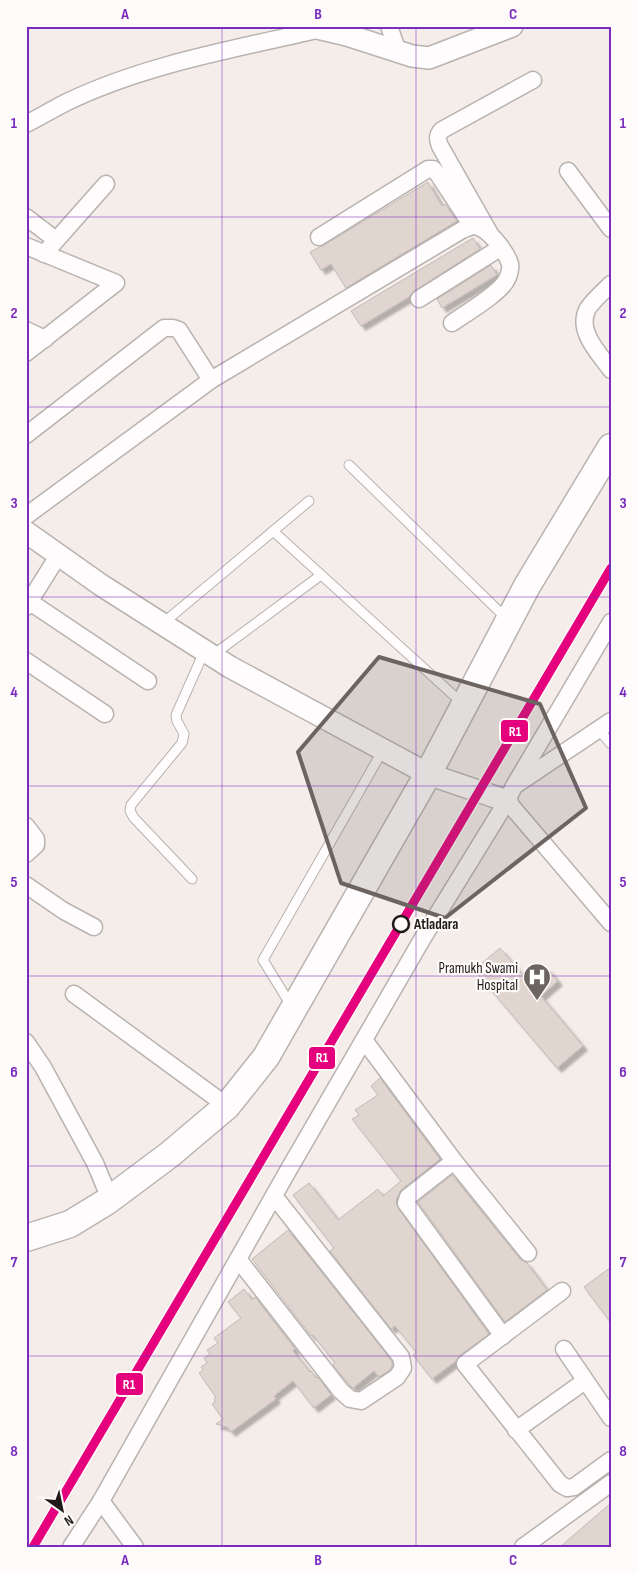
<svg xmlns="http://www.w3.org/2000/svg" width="637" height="1573" viewBox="0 0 637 1573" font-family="'Sofia Sans Condensed',sans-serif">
  <defs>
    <filter id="shadow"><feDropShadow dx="4.5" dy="4.5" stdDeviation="1" flood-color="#0004"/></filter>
  </defs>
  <rect width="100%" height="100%" fill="#f5ede9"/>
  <g fill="#e1d5cf" stroke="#c0bab7" filter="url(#shadow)">
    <polygon points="428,182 442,206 445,204 457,221 346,288 331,264 321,270 310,252 324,245"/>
    <polygon points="473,238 480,249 414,291 409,297 361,326 351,311"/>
    <polygon points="491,265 497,275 442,308 437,299"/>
    <polygon points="500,948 530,983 547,968 558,981 541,996 583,1046 557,1068 474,970"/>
    <polygon points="380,1078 440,1159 401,1190 396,1200 398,1208 489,1334 459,1356 456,1361 432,1379 413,1355 416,1352 395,1326 391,1329 330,1251 334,1248 293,1195 309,1183 338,1220 378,1189 383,1196 401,1181 352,1119 359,1115 355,1110 378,1095 371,1086"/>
    <polygon points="452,1175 520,1259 527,1263 547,1290 505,1322 418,1202"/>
    <polygon points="288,1230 392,1361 392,1366 390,1370 379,1377 374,1371 353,1388 347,1382 333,1365 335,1363 313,1335 311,1336 252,1259"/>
    <polygon points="611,1267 611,1323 584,1287"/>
    <polygon points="244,1289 252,1300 255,1297 295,1349 293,1351 310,1372 311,1371 316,1378 318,1377 331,1395 314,1408 293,1381 274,1396 276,1399 231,1432 227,1427 216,1424 223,1419 212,1404 215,1402 214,1399 216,1397 199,1373 203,1370 201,1367 207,1363 204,1358 210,1354 207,1350 218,1343 214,1338 241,1318 228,1302"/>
    <polygon points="611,1503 611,1547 560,1547"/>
  </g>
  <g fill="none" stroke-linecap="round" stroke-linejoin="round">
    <g stroke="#b9b3b0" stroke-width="11">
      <g id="service">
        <polyline points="349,465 507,619"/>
        <polyline points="273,531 462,703"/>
        <polyline points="162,624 309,501"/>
        <polyline points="213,655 321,575"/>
        <polyline points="599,730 611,744"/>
        <polyline points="192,879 134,818 130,811 131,805 182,743 184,734 177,721 176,715 204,652"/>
        <polyline points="292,1007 263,960 383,750"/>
      </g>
    </g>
    <g stroke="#b9b3b0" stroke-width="19">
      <g id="minor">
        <polyline points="389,26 398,52"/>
        <path d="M 26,124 C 40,117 53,109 67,102 C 146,64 235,49 321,29"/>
        <polyline points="568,171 611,229"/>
        <polyline points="26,217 56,240"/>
        <path d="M 490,234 L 440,146 C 437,139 437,135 442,130 L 533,80"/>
        <polyline points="319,237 428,169 433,169 438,174 472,226"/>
        <polyline points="26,246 116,283 26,353"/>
        <polyline points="44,254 106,184"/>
        <path d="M 611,284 C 604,291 591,302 587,310 C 577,332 599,353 611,370"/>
        <polyline points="419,299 500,248"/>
        <polyline points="26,330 45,339"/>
        <polyline points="26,435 164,328 173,328 179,330 211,380"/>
        <path d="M 26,516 L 211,380 L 462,230 C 465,229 469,227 473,226 C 487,226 506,251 510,264 C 511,267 509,276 507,279 C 501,293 466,313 452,323"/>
        <polyline points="30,602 148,681"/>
        <polyline points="26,607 58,556"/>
        <polyline points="26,661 105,714"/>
        <polyline points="517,784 611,721"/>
        <polyline points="507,801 611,923"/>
        <polyline points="26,826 36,839 36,845 26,854"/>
        <polyline points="26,885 64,911 94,927"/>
        <polyline points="74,994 227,1106"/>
        <polyline points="364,1040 454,1161 528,1253"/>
        <polyline points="26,1042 43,1067 95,1163 110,1199"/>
        <polyline points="454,1161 408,1197 406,1203 503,1336"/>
        <polyline points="238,1259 341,1391 350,1399 361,1401 397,1377 403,1368 401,1357 274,1196"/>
        <polyline points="562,1291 465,1364 560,1484 567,1488 574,1487 611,1460"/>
        <polyline points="564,1349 611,1418"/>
        <polyline points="516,1430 585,1381"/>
        <polyline points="101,1501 135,1547"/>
        <polyline points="71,1547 101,1501 289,1169 424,936 507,801 514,786 611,622"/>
        <polyline points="523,1547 611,1483"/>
      </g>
    </g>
    <g stroke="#b9b3b0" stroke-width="24">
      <g id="tertiary">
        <polyline points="309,26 347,35 412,56 429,58 512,26"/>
        <polyline points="26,532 101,585 230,667 428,774 507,801"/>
      </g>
    </g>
    <g stroke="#b9b3b0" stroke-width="29">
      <polyline id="primary" points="26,1238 70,1224 106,1202 169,1155 227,1106 266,1057 428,774 527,586 611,447"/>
    </g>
    <use href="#service" stroke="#fefcfc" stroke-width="9"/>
    <use href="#minor" stroke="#fefcfc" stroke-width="16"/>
    <use href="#tertiary" stroke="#fefcfc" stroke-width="21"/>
    <use href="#primary" stroke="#fefcfc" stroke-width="26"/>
    <g stroke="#fefbfa" stroke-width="12">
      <polyline id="rail-1" points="33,1547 611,568"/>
    </g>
    <use href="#rail-1" stroke="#e5007d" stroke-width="9"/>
  </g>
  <path fill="#6b6461" fill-opacity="0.2" stroke="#6b6461" stroke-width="4" stroke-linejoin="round" d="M 379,657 L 540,704 L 586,808 L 445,918 L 341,883 L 298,752 Z"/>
  <path fill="none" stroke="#7b2cbf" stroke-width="1" stroke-opacity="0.55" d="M 222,26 L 222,1547M 416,26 L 416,1547M 26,217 L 611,217M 26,407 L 611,407M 26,597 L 611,597M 26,786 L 611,786M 26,976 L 611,976M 26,1166 L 611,1166M 26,1356 L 611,1356"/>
  <defs>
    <g id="hospital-pin" transform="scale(1.4375)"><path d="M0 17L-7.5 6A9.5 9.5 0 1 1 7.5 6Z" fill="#6b6461" stroke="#fefbfa"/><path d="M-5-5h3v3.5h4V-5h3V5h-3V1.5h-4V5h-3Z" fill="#fff"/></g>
  </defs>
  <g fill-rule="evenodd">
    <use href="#hospital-pin" x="537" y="977"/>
  </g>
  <circle fill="#fefbfa" stroke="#201b18" stroke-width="2.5" cx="401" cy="924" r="8"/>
  <g text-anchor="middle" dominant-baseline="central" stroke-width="4.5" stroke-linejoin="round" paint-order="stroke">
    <g font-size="15" font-weight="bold" fill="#201b18" stroke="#fefbfa" text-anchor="start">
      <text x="414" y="924">Atladara</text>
    </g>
    <g font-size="15" fill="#201b18" stroke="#fefbfa" text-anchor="end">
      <text x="518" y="968">Pramukh Swami<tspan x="518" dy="17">Hospital</tspan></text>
    </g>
  </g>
  <g stroke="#fefbfa" stroke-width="2">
    <rect x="500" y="719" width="29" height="24" rx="5" fill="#e5007d"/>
    <rect x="308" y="1046" width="28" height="24" rx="5" fill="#e5007d"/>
    <rect x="115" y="1372" width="29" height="24" rx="5" fill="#e5007d"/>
  </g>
  <g font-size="14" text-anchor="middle" font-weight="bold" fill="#fff">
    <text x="515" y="736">R1</text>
    <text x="322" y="1062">R1</text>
    <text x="129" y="1389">R1</text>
  </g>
  <rect width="637" height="1573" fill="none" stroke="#fefbfa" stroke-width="55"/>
  <g transform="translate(62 1510) rotate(147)" stroke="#fefbfa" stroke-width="4" paint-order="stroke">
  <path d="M0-4L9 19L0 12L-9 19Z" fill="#201b18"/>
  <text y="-8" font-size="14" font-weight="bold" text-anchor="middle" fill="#201b18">N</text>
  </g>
  <rect x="28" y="28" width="582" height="1518" fill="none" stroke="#7b2cbf" stroke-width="2"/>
  <g font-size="16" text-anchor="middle" font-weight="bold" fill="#7b2cbf">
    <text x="125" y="19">A</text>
    <text x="318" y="19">B</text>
    <text x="513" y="19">C</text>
    <text x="14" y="128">1</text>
    <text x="623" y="128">1</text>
    <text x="14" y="318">2</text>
    <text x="623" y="318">2</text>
    <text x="14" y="508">3</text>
    <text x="623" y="508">3</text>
    <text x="14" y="697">4</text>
    <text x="623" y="697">4</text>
    <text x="14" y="887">5</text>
    <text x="623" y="887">5</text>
    <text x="14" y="1077">6</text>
    <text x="623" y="1077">6</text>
    <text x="14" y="1267">7</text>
    <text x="623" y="1267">7</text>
    <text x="14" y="1456">8</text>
    <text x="623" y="1456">8</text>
    <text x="125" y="1565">A</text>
    <text x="318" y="1565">B</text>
    <text x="513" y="1565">C</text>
  </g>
</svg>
